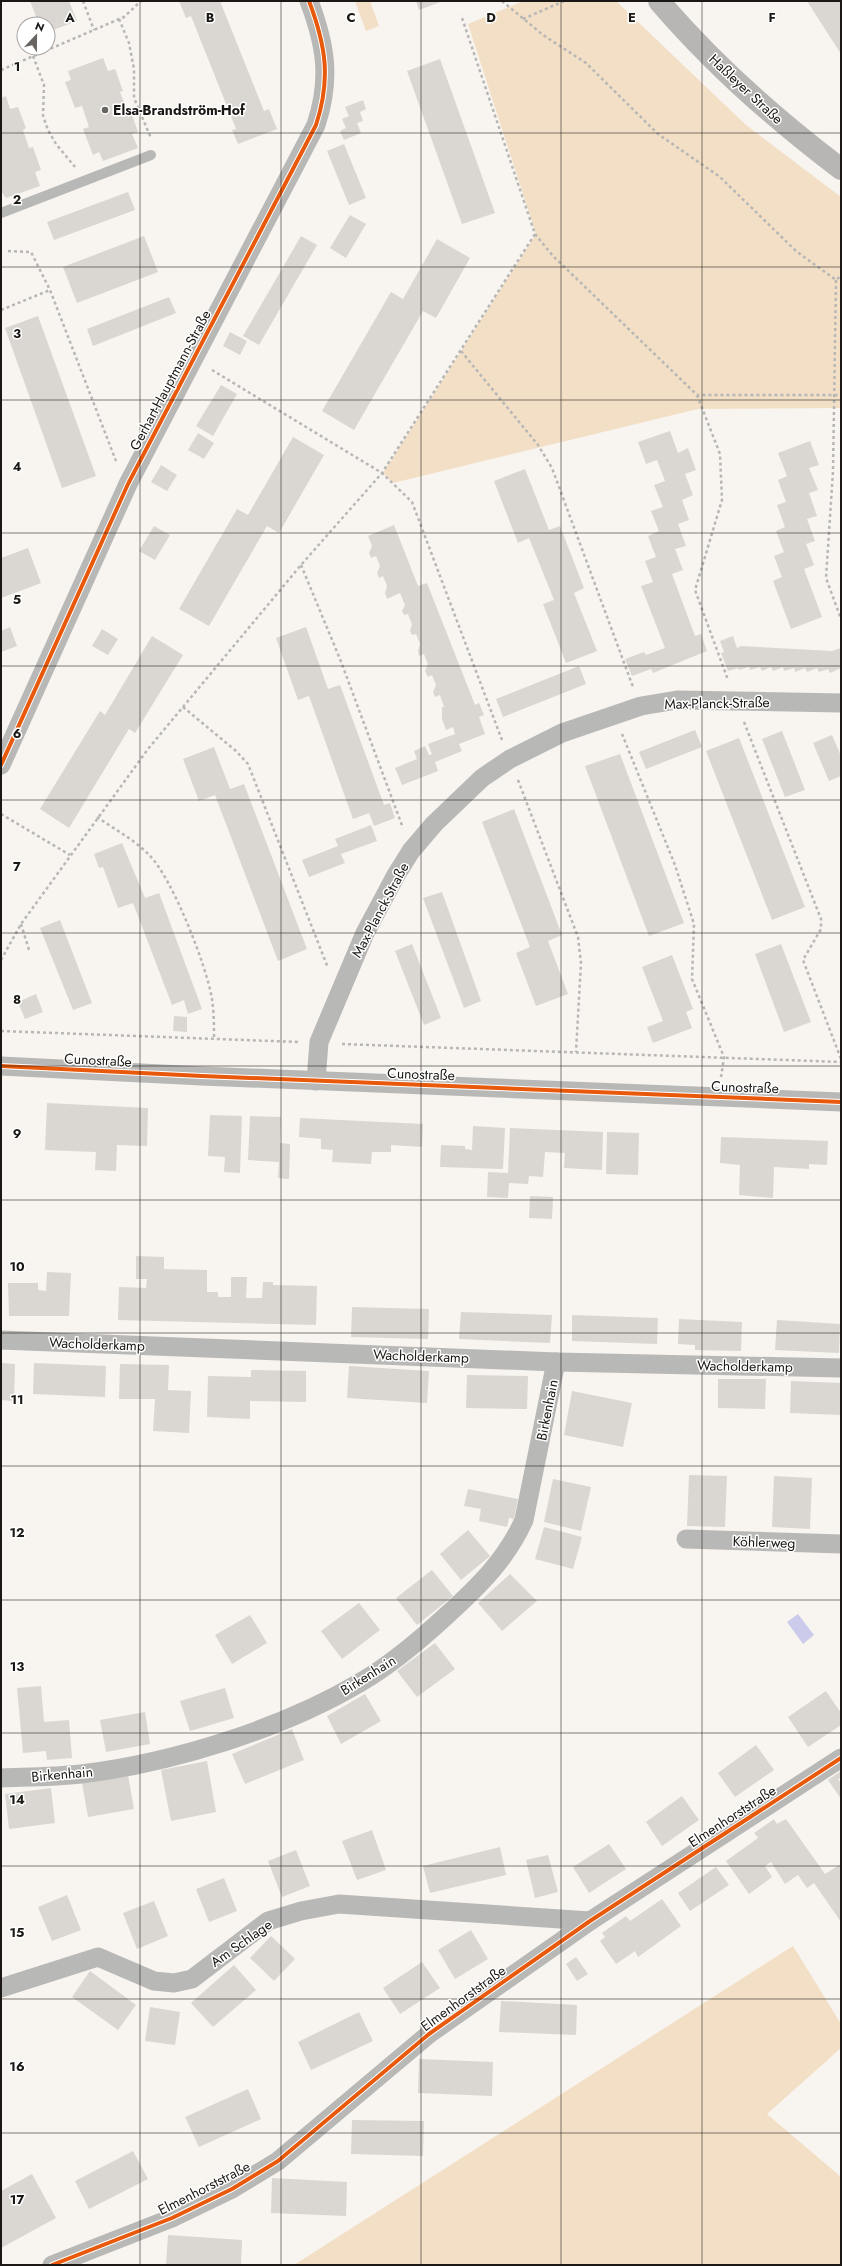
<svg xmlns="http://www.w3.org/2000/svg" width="842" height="2266" viewBox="0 0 842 2266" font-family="Jost,sans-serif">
  <rect width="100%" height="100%" fill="#f8f4ef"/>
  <g fill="#f2dfc6">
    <polygon points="355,1 370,1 379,26 366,31"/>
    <polygon points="523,1 616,1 746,125 841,197 841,408 698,409 393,483 383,473 536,234 468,24"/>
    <polygon points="793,1946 841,2024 841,2048 767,2114 841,2177 841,2265 294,2265"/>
  </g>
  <polygon fill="#cccbec" points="798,1614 814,1635 803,1644 787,1622"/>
  <g fill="#dad7d3">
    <polygon points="30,1 69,1 77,21 48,32 48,24 39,24"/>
    <polygon points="179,1 220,1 264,111 269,109 277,129 238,144 232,130 236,129 191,16 186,18"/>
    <polygon points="416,1 443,1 419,10"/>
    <polygon points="807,1 841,1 841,54"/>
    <polygon points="103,58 108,71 115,69 123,91 120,92 127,110 130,109 138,132 132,134 138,148 103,161 99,152 93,155 83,129 89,127 82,106 75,108 65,82 71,80 68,71"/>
    <polygon points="440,59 495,213 462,224 407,71"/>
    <polygon points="6,96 10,109 18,107 26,128 23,130 29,148 33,147 41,170 35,172 40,186 6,198 1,191 1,98"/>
    <polygon points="363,100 366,109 360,112 363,121 357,123 361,133 344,140 340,131 346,128 342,119 349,116 345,107"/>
    <polygon points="344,144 366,198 349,205 327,151"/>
    <polygon points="128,192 135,210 54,240 47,222"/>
    <polygon points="350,215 366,224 346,258 330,248"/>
    <polygon points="144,236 158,272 77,303 63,267"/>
    <polygon points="301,236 317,245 259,345 243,336"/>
    <polygon points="437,239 470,258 436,318 423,311 354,430 322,411 391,292 403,299"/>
    <polygon points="169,297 176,313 93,346 87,329"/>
    <polygon points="38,316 96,476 62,488 5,328"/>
    <polygon points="230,332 247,341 240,355 223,346"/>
    <polygon points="221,385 237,394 213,436 196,426"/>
    <polygon points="670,431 678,453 688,448 696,470 685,474 693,495 682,500 689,520 678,524 686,546 675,549 683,570 672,574 695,636 701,634 707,651 653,673 651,669 632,676 625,659 644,652 646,655 665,648 641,586 653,582 645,561 656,557 648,536 659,531 651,511 663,507 654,485 665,481 657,460 646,464 638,442"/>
    <polygon points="198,433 214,443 204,459 188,450"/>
    <polygon points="293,437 324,455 279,533 267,526 209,626 179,609 237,509 248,515"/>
    <polygon points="810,441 819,465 809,468 818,490 809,493 817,516 807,519 815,541 806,544 814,565 804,569 822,617 791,629 773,581 782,577 774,556 784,552 776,531 785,527 777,505 786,502 778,480 787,476 778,453"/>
    <polygon points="161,465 177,475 167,491 151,482"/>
    <polygon points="525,469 549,530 560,526 584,588 574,593 597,651 566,663 543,604 554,600 529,538 518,543 494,481"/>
    <polygon points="394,525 418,586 427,583 475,705 479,703 484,715 479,717 485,734 459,744 462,751 435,762 438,771 402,785 395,768 417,759 414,751 425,746 429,755 432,754 428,744 455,734 453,727 446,730 442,719 442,707 444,707 440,695 435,697 433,692 436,685 432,675 428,677 425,671 428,664 424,654 419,656 418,651 420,644 416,634 412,635 410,631 412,624 408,614 404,615 402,611 405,605 400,593 387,599 385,593 387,586 383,576 379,578 377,573 380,566 376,556 371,558 369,553 372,546 368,536"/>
    <polygon points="154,526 170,535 155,560 139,551"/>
    <polygon points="28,548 41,583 1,598 1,558"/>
    <polygon points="10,627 17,646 1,652 1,631"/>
    <polygon points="306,627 328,689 340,685 384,805 390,803 395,818 374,826 369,813 353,819 309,696 298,700 276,638"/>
    <polygon points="102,629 118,639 108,655 92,646"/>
    <polygon points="152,636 183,655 135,733 129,729 69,828 40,809 100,711 105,715"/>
    <polygon points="733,636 737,648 741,646 832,651 841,648 841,668 830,673 828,669 819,672 817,668 807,672 805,668 795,672 794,668 784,671 783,667 773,671 771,667 762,671 760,667 750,670 749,667 739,670 738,668 728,671 721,653 724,652 720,641"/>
    <polygon points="579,666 586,684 503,717 496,699"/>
    <polygon points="695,730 702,747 646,769 639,752"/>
    <polygon points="782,731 805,790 785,797 762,739"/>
    <polygon points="832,735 841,756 841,776 829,781 813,743"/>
    <polygon points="739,738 805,907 772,920 706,751"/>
    <polygon points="214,747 230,789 244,784 307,949 278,961 215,795 199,801 183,759"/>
    <polygon points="620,754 684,923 649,936 585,766"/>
    <polygon points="514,809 562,935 548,941 568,994 536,1006 516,953 530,947 482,822"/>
    <polygon points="371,825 377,841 341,854 345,863 309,877 302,860 338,846 335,839"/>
    <polygon points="122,843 145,898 159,893 202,1009 188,1014 184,1000 172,1005 133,903 118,908 103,867 99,868 94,854"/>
    <polygon points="442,892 481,1001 464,1008 423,898"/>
    <polygon points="60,920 92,1003 73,1010 40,928"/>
    <polygon points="412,944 441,1018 424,1025 395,951"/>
    <polygon points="781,944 811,1022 784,1032 755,954"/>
    <polygon points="672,955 693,1009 686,1012 692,1028 653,1043 647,1027 663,1021 642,967"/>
    <polygon points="36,994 43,1012 25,1019 18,1002"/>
    <polygon points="174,1016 187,1017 187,1032 173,1031"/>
    <polygon points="47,1103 148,1108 147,1146 117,1145 116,1171 95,1170 96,1152 45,1150"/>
    <polygon points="210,1115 242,1116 240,1173 224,1172 225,1157 208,1156"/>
    <polygon points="250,1116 281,1117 280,1143 290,1144 289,1179 278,1178 279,1162 248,1160"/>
    <polygon points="300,1118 423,1124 422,1147 391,1145 391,1152 372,1152 371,1164 332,1162 333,1150 321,1149 321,1139 299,1137"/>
    <polygon points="473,1126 505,1128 503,1169 440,1167 441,1145 465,1146 465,1149 472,1150"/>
    <polygon points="510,1128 603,1132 602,1170 564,1168 565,1153 545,1152 543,1177 529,1176 528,1184 509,1183 508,1198 487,1197 488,1172 508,1173"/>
    <polygon points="607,1132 639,1133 638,1175 606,1174"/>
    <polygon points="721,1137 828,1141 827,1165 809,1164 809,1169 774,1167 773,1198 739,1195 740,1165 720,1163"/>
    <polygon points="530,1196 553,1197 552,1219 529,1218"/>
    <polygon points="136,1256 164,1257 164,1269 207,1270 207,1292 218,1292 218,1297 231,1297 231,1277 247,1277 246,1298 262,1298 263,1282 273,1282 273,1285 317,1286 316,1325 118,1320 119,1287 146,1288 147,1279 136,1279"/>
    <polygon points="47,1272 71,1273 69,1316 9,1316 8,1283 38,1283 38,1290 46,1291"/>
    <polygon points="352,1307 429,1309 428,1339 351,1337"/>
    <polygon points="461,1312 552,1315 550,1343 459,1339"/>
    <polygon points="572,1315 658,1318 657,1344 572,1341"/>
    <polygon points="679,1319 742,1322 741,1351 695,1350 695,1345 678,1344"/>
    <polygon points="777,1320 840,1324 839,1353 775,1350"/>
    <polygon points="1,1363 15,1364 14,1401 1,1400"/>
    <polygon points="34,1363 106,1366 105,1397 33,1394"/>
    <polygon points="120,1364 169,1365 168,1390 191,1391 189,1433 153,1431 155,1399 119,1399"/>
    <polygon points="349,1366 429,1371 427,1403 347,1398"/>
    <polygon points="251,1370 306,1371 306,1402 250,1401 250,1419 207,1417 208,1376 251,1377"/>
    <polygon points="467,1375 528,1376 527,1409 466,1408"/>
    <polygon points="718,1379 766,1379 765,1409 718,1408"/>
    <polygon points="791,1381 841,1383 841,1415 790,1413"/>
    <polygon points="572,1391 632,1403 623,1447 564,1435"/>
    <polygon points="689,1475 727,1476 725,1527 687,1526"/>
    <polygon points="774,1476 812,1478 810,1529 772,1527"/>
    <polygon points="553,1479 591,1487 581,1531 544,1522"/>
    <polygon points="468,1489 518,1499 514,1519 509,1518 507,1527 479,1521 481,1509 464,1506"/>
    <polygon points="544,1527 582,1537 573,1569 535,1559"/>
    <polygon points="468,1530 490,1556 461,1580 440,1554"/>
    <polygon points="432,1570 453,1596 417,1625 396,1598"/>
    <polygon points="510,1574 537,1601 502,1631 478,1603"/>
    <polygon points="359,1603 380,1630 342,1659 321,1631"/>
    <polygon points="250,1615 267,1643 232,1664 215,1635"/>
    <polygon points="435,1643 455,1669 417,1697 397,1671"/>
    <polygon points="41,1686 44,1722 69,1720 72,1758 47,1760 46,1751 23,1753 17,1688"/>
    <polygon points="225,1688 234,1718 190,1731 180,1701"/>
    <polygon points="826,1691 841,1713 841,1725 808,1747 788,1717"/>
    <polygon points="365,1694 381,1721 341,1744 327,1716"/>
    <polygon points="145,1712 150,1744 106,1752 100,1720"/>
    <polygon points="292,1729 304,1760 245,1784 232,1754"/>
    <polygon points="756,1745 774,1770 735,1797 718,1773"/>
    <polygon points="207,1761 216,1812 171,1821 161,1770"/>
    <polygon points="841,1771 841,1778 838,1779 841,1783 841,1799 828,1780"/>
    <polygon points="128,1775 134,1809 88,1817 82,1783"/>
    <polygon points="51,1788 55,1823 9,1829 5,1794"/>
    <polygon points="682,1796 699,1820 662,1846 646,1822"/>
    <polygon points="774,1819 777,1824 786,1819 825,1874 841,1864 841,1922 814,1883 807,1888 798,1875 785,1884 771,1862 765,1866 772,1877 749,1894 726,1861 758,1838 754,1833"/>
    <polygon points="372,1830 386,1870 357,1880 342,1841"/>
    <polygon points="609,1844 626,1869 589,1893 573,1867"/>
    <polygon points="500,1847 506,1875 430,1893 423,1866"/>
    <polygon points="296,1850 310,1886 282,1897 268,1861"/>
    <polygon points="548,1855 558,1892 535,1898 526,1860"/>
    <polygon points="716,1867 729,1885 690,1911 678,1893"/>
    <polygon points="224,1878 237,1911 209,1922 196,1889"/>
    <polygon points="67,1895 81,1930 52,1941 38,1907"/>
    <polygon points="662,1899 681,1926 638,1957 635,1951 616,1964 600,1941 605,1937 602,1933 626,1916 630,1921"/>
    <polygon points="154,1901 168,1936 137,1949 123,1913"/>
    <polygon points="471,1930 488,1959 455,1979 438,1950"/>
    <polygon points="271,1936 295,1959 274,1981 250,1958"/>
    <polygon points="576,1957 588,1974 577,1981 566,1964"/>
    <polygon points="422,1962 440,1988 400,2014 383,1988"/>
    <polygon points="234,1965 256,1990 213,2027 191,2003"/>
    <polygon points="90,1971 136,2005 118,2030 72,1997"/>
    <polygon points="501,2001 577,2005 576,2035 499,2032"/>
    <polygon points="150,2007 180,2012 175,2045 145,2041"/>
    <polygon points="359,2012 373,2041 311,2070 298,2042"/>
    <polygon points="419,2059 493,2062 492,2096 418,2093"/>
    <polygon points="248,2089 261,2119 199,2147 185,2117"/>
    <polygon points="352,2120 424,2121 423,2156 351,2154"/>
    <polygon points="133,2151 148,2179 89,2209 75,2181"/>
    <polygon points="32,2174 56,2218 1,2248 1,2191"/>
    <polygon points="272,2178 347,2182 346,2216 271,2213"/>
    <polygon points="168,2235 242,2240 241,2265 166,2265"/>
  </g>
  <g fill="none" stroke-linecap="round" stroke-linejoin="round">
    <g stroke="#b7b7b5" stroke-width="2.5" stroke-dasharray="3 3" stroke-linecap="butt">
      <polyline points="83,1 94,30"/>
      <polyline points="502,1 543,35 586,63 658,134 720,177 796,251 836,280 841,276"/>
      <polyline points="119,19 129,43 134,69 134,98 151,138"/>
      <polyline points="523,19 564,1"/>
      <polyline points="33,56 44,85 43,116 48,130 56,144 75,167"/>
      <polyline points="1,70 124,17 141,1"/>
      <polyline points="535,234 553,256 697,395 841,395"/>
      <polyline points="8,251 31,252 50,290 116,461"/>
      <polyline points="836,280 833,471 826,578 841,619"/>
      <polyline points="1,310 50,290"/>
      <polyline points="461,351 538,445 552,468 633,687"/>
      <polyline points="212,370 382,473 412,502 502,740"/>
      <polyline points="697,395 720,454 722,500 695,590 728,680"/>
      <polyline points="301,565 340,659 403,828"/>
      <polyline points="183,707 236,751 248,764 328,968"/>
      <polyline points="744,722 821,919 821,929 803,960 841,1059"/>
      <polyline points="622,734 675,865 694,924 692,979 724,1057 721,1077"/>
      <polyline points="518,780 578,937 581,963 576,1052"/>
      <polyline points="1,814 70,855"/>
      <path d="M 97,817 C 114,829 135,840 149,855 C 172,877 207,967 212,999 C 214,1012 214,1026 214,1039"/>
      <polyline points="21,924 29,950"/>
      <polyline points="1,960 21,924 148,749 301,565 382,473 535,234 461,15"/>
      <polyline points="1,1031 299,1042"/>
      <polyline points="342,1044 841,1062"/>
    </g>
    <polyline stroke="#b8b8b7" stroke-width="10" points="1,213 151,155"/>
    <g stroke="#b8b8b7" stroke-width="19">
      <path d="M 1,765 L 128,484 L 316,125 C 331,79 326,46 309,1"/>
      <polyline points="1,1066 202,1076 841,1102"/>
      <polyline points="316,1081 319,1042 365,933 396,875 411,851 434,824 482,778 510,759 562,733 641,706 677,700 841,703"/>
      <polyline points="1,1340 556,1362 841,1368"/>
      <polyline points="686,1539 841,1544"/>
      <path d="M 1,1778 C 27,1777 54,1777 81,1774 C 172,1763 282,1729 361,1682 C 392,1664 420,1640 446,1616 C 478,1587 506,1560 524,1520 L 556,1362"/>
      <polyline points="1,1988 98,1957 154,1981 174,1983 192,1979 268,1921 301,1911 339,1904 590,1921"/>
      <polyline points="52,2265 172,2218 232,2189 278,2161 429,2034 590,1921 841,1758"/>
    </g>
    <path stroke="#b7b6b5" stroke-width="22" d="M 659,1 C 712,63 776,120 841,169"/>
    <g stroke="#fff" stroke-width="6">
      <g id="cycleway">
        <path d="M 1,765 L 128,484 L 316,125 C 331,79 326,46 309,1"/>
        <polyline points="1,1066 202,1076 841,1102"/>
        <polyline points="52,2265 172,2218 232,2189 278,2161 429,2034 590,1921 841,1758"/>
      </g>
    </g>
    <use href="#cycleway" stroke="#e8590c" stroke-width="4"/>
  </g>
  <path fill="none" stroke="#1a1714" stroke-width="1" stroke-opacity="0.55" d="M 140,1 L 140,2265M 281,1 L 281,2265M 421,1 L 421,2265M 561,1 L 561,2265M 702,1 L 702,2265M 1,133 L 841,133M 1,267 L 841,267M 1,400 L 841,400M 1,533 L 841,533M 1,666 L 841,666M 1,800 L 841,800M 1,933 L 841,933M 1,1066 L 841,1066M 1,1200 L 841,1200M 1,1333 L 841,1333M 1,1466 L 841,1466M 1,1600 L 841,1600M 1,1733 L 841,1733M 1,1866 L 841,1866M 1,1999 L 841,1999M 1,2133 L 841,2133"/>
  <circle fill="#686461" stroke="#fff" stroke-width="1.5" cx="105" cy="110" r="4"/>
  <g text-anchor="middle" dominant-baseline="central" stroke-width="3" stroke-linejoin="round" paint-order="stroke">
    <g font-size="14" fill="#1a1714" stroke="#fff">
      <text transform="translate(746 89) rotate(43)">Haßleyer Straße</text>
      <text transform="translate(170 380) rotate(-62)">Gerhart-Hauptmann-Straße</text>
      <text transform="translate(717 703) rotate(-1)">Max-Planck-Straße</text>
      <text transform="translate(380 910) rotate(-62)">Max-Planck-Straße</text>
      <text transform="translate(98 1060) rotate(3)">Cunostraße</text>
      <text transform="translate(421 1074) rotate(2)">Cunostraße</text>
      <text transform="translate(745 1087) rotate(2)">Cunostraße</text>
      <text transform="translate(97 1344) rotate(2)">Wacholderkamp</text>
      <text transform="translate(421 1356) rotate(2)">Wacholderkamp</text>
      <text transform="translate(745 1366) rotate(1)">Wacholderkamp</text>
      <text transform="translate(547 1410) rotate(-79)">Birkenhain</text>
      <text transform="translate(764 1542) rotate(2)">Köhlerweg</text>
      <text transform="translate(368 1675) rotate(-32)">Birkenhain</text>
      <text transform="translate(62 1774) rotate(-5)">Birkenhain</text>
      <text transform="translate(732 1816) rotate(-33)">Elmenhorststraße</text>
      <text transform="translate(241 1943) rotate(-35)">Am Schlage</text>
      <text transform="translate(463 1998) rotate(-36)">Elmenhorststraße</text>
      <text transform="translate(204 2188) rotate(-27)">Elmenhorststraße</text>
    </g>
    <g font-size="14" font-weight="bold" fill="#1a1714" stroke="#fff" text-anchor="start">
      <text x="113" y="110">Elsa-Brandström-Hof</text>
    </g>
  </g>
  <g font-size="13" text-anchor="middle" font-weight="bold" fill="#1a1714" stroke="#fff" stroke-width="3" stroke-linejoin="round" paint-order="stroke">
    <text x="70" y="22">A</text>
    <text x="210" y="22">B</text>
    <text x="351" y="22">C</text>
    <text x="491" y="22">D</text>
    <text x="632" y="22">E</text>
    <text x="772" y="22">F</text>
    <text x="17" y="71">1</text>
    <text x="17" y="204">2</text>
    <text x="17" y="338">3</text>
    <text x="17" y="471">4</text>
    <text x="17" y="604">5</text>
    <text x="17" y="738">6</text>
    <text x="17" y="871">7</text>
    <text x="17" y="1004">8</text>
    <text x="17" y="1138">9</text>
    <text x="17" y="1271">10</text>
    <text x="17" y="1404">11</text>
    <text x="17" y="1537">12</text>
    <text x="17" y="1671">13</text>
    <text x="17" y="1804">14</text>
    <text x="17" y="1937">15</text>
    <text x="17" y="2071">16</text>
    <text x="17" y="2204">17</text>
  </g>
  <rect width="842" height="2266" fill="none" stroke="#1a1714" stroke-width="4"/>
  <g transform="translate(36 36) rotate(22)"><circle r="19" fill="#ffffff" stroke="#a3a2a1"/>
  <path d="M0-3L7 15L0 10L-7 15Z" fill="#686461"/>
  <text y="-6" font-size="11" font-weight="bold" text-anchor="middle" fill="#1a1714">N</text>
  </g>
</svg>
